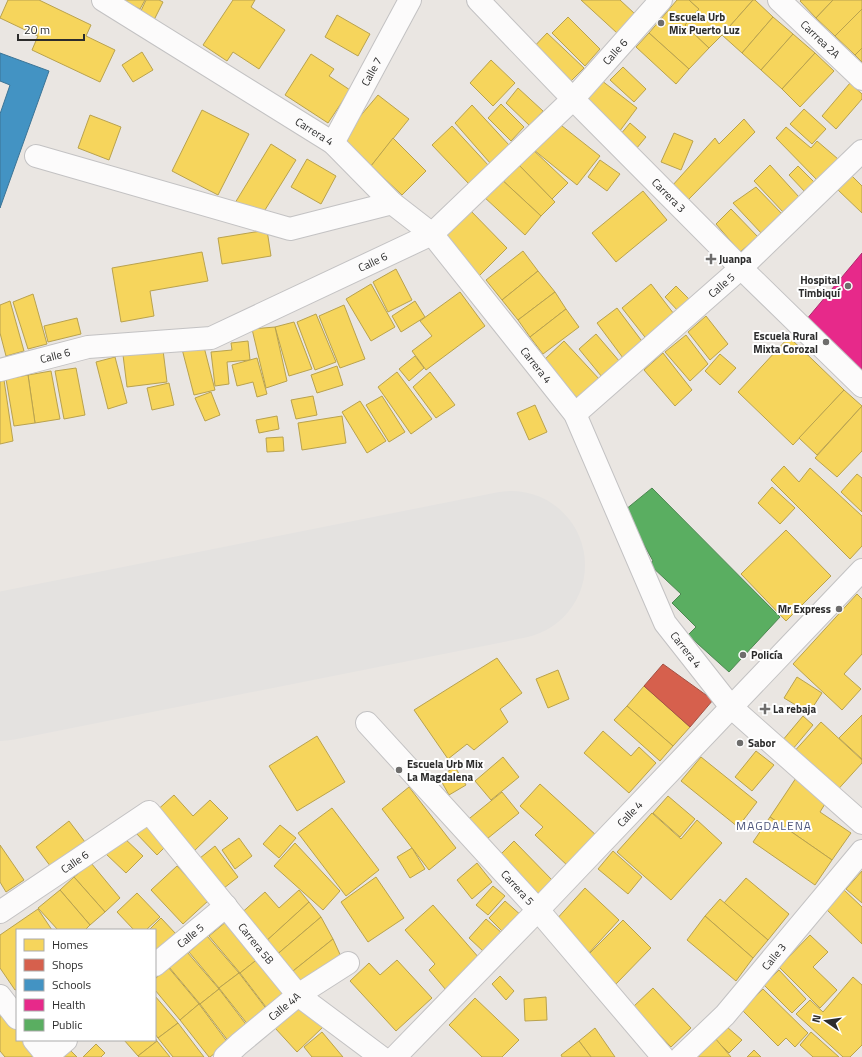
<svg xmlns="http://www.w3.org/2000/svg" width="862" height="1057" viewBox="0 0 862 1057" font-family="'Titillium Web',sans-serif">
  <rect width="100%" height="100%" fill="#eae6e2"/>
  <g fill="#f6d55c" stroke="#b9a24e">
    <polygon points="8,0 39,0 91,25 86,36 115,50 100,82 32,50 38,36 0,18"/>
    <polygon points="123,0 145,0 140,9 122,1"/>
    <polygon points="146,0 159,0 163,2 154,20 140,13"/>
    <polygon points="233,0 255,0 251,7 285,30 259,69 233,52 227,61 203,45"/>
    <polygon points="581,0 620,0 635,14 617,33"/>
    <polygon points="677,0 689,0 699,9 685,25 709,48 689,69 649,33"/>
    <polygon points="689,0 753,0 722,35 709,48 685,25 699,9"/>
    <polygon points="753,0 755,0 773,17 742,53 722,35"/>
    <polygon points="801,0 833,0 816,18 800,1"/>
    <polygon points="833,0 862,0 862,9 835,36 816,18"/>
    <polygon points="862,9 862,48 855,55 835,36"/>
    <polygon points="337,15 370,34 358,56 325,37"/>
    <polygon points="568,17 600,49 585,66 552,33"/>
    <polygon points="773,17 793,34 761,70 742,53"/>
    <polygon points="547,33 584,68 566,86 530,51"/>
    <polygon points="649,33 689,69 676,84 636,47"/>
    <polygon points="793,34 815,53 782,89 761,70"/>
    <polygon points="862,48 862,62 855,55"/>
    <polygon points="142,52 153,70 133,82 122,65"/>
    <polygon points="815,53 834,71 800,107 782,89"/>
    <polygon points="311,54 334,69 329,76 350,90 328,123 285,95"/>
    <polygon points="491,60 515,83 493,106 470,83"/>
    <polygon points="623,67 646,89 634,102 610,80"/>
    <polygon points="597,77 637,108 619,132 579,101"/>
    <polygon points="850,83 862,94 862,99 836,129 822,116"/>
    <polygon points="518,88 543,111 530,126 506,103"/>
    <polygon points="378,95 409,119 371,166 341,139"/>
    <polygon points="501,104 524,127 511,141 488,118"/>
    <polygon points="472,105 509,145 490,163 455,123"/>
    <polygon points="804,109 826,129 812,144 790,124"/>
    <polygon points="202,110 249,134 218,195 172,171"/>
    <polygon points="90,115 121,127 109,160 78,148"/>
    <polygon points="744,119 755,132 688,200 672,186 715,138 719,144"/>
    <polygon points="557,122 600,156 577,185 534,150"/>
    <polygon points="630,123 646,137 636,149 620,135"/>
    <polygon points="452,126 489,166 469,184 432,145"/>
    <polygon points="786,127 811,148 817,141 838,159 818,181 776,138"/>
    <polygon points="674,133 693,141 681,170 661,162"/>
    <polygon points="393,138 426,171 402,195 371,166"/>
    <polygon points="271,144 296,160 260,218 235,203"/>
    <polygon points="530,147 568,183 552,199 515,161"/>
    <polygon points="307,159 336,176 321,204 291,187"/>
    <polygon points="600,160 620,174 607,191 588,177"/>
    <polygon points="515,161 555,202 541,216 500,178"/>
    <polygon points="770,165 799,197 783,212 754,181"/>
    <polygon points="798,166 815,183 806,193 789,175"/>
    <polygon points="852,176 862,186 862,213 838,190"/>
    <polygon points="500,178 541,216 525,235 483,196"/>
    <polygon points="756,187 782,214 762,234 733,203"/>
    <polygon points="643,191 667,220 616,262 592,233"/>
    <polygon points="468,208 507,248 479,276 440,235"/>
    <polygon points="731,209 758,237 740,252 716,224"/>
    <polygon points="267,230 271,256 222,264 218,238"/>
    <polygon points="523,251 538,271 502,300 486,280"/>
    <polygon points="202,252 208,281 150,291 154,316 121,322 112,268"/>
    <polygon points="396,269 412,300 388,312 373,282"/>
    <polygon points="538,271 555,292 518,320 502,300"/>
    <polygon points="371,284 395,327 371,341 346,299"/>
    <polygon points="651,284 677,318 648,341 622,308"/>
    <polygon points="676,286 691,301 679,312 665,297"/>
    <polygon points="460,292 485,326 426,370 412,351 432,336 420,321"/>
    <polygon points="555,292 566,309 530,337 518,320"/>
    <polygon points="33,294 47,344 28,349 13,302"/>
    <polygon points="10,301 24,351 6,356 0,333 0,305"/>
    <polygon points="415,301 425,317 401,332 392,316"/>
    <polygon points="344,305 365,359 340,368 319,316"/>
    <polygon points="617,308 644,344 623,358 597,323"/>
    <polygon points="566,309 579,327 543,354 530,337"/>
    <polygon points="316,314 336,362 315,370 297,322"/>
    <polygon points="706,316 728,344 710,360 688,332"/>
    <polygon points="77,318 81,334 48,342 44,326"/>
    <polygon points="294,322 312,369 289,376 275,327"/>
    <polygon points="275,327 287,381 266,388 252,329"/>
    <polygon points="596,334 620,362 602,377 579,349"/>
    <polygon points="686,335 708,364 690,381 665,352"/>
    <polygon points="789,337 844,390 793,445 738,392"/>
    <polygon points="248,341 250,360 227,362 229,384 215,386 211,352 232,350 231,343"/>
    <polygon points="564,341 600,380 579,400 543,361"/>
    <polygon points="203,343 215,390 194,395 182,349"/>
    <polygon points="163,350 167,382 127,387 123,355"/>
    <polygon points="663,353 692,390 675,406 644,370"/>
    <polygon points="720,354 736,368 720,385 705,371"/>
    <polygon points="415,356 424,368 409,381 399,369"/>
    <polygon points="115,357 127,403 108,409 96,362"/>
    <polygon points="257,358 267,394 257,397 253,382 237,386 232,365"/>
    <polygon points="337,366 343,385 317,393 311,375"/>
    <polygon points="76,368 85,415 64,419 55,371"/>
    <polygon points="51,371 60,419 35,423 28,375"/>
    <polygon points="397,372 432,419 411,434 378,387"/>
    <polygon points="430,372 455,405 436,418 413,387"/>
    <polygon points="28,375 35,423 14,426 6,379"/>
    <polygon points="0,380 4,380 13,441 0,444"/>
    <polygon points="169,383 174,405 152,410 147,388"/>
    <polygon points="844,390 862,406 817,455 799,438"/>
    <polygon points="211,392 220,415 205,421 195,398"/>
    <polygon points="313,396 317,415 296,419 291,400"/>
    <polygon points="382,396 405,432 389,442 366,405"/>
    <polygon points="360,401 386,441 367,453 342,412"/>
    <polygon points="535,405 547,432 529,440 517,413"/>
    <polygon points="862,406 862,451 837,477 815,458"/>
    <polygon points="277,416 279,429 259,433 256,420"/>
    <polygon points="342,416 346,443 302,450 298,423"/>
    <polygon points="283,437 284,451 267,452 266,438"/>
    <polygon points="784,466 799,482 810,468 862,516 862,546 850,559 771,480"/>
    <polygon points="857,474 862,478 862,512 841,492"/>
    <polygon points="772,487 795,508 780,524 758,503"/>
    <polygon points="786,530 831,576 786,621 741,574"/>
    <polygon points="857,594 862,599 862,654 844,674 861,689 842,710 793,664"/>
    <polygon points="497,658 522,693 500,709 508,722 474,750 467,744 448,759 414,710"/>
    <polygon points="558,670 569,699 548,708 536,679"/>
    <polygon points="797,677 822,693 809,713 784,698"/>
    <polygon points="644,686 690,727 673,746 627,706"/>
    <polygon points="627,706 673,746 660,761 614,720"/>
    <polygon points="862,715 862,759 839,738"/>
    <polygon points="803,716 813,725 792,750 782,741"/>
    <polygon points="821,722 862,760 862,763 833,795 791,755"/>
    <polygon points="603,731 631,756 639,747 656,763 629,793 584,753"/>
    <polygon points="317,736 345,782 297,811 269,766"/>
    <polygon points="756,751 774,765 752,791 735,777"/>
    <polygon points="503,757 519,777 491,800 475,781"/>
    <polygon points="701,757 757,802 738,827 681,781"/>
    <polygon points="455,767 466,785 449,795 439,777"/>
    <polygon points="796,778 828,799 820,812 851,833 832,860 770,817"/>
    <polygon points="540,784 597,836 569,867 535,835 543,827 520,806"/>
    <polygon points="409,787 456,848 429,870 382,809"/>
    <polygon points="502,792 519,813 482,843 465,822"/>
    <polygon points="174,795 193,816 210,800 228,818 192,853 154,813"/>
    <polygon points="668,796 695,819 680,837 653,813"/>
    <polygon points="332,808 379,870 346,896 298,833"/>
    <polygon points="652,813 681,839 697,820 722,843 671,900 617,852"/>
    <polygon points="770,817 832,860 815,885 753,842"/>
    <polygon points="69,821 85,842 51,867 36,847"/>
    <polygon points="142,822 166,846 157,855 134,831"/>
    <polygon points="280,825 296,838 279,858 263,844"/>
    <polygon points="121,835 143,856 126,873 105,853"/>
    <polygon points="239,838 252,856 235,869 222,850"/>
    <polygon points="514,841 553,881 534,900 495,860"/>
    <polygon points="295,843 340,891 323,910 274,866"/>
    <polygon points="0,845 24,880 6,892 0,882"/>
    <polygon points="215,846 238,877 219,892 195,862"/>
    <polygon points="412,848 425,869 410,878 397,857"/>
    <polygon points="613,851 642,877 628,894 598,869"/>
    <polygon points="91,863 120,898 105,912 74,877"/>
    <polygon points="477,863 492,882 472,899 457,880"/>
    <polygon points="177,866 209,900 183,924 151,890"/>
    <polygon points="862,871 862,903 846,889"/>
    <polygon points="74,877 105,912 90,925 60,890"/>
    <polygon points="376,877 404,918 368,942 341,902"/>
    <polygon points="746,878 789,914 768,940 724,903"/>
    <polygon points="493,886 505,896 488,915 476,905"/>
    <polygon points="585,888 619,920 588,954 554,922"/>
    <polygon points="60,890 90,925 85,930 58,930 38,908"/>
    <polygon points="299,890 309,902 263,944 238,916 265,892 279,908"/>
    <polygon points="844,890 862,907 862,944 826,909"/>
    <polygon points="137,893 160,917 146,930 134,930 117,912"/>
    <polygon points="720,899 768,940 753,958 705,916"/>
    <polygon points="505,901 523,917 507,936 489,918"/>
    <polygon points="309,902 321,917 274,957 263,944"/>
    <polygon points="433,905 480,959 446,990 429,970 435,964 405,930"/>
    <polygon points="38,909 52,930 17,930 17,989 15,990 0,968 0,935"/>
    <polygon points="705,916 753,958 736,981 687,940"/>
    <polygon points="321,917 333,939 288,975 274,957"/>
    <polygon points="161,918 176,934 155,955 155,930 149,930"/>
    <polygon points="486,919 502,933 484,952 469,938"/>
    <polygon points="623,920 651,948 616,984 587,956"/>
    <polygon points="227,921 259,958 240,973 209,936"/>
    <polygon points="810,935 828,952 813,967 837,990 820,1008 779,967"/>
    <polygon points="207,936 239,973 219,988 189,952"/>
    <polygon points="333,939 343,961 298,989 288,975"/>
    <polygon points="187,952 219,989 200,1004 169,967"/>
    <polygon points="259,958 288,996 269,1011 240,973"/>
    <polygon points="397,960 432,998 396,1031 350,981 369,963 380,975"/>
    <polygon points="168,967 199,1004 180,1020 155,990 155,979"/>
    <polygon points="779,970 806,999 792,1013 764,985"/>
    <polygon points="239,973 268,1011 249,1026 219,988"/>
    <polygon points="500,976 514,991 506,1000 492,984"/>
    <polygon points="853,977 862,985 862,1045 850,1057 843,1057 796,1014 810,1000 823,1012"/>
    <polygon points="653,988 691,1028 671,1047 633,1007"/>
    <polygon points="219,989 248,1027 229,1042 200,1004"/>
    <polygon points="763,989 808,1033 795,1047 786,1038 778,1046 742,1010"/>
    <polygon points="155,996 178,1023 158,1038 155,1034"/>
    <polygon points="546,997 547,1020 525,1021 524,999"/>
    <polygon points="475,998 519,1040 502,1057 482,1057 449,1025"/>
    <polygon points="301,1003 323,1027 297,1052 275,1028"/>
    <polygon points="199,1004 228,1043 210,1057 209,1057 180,1020"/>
    <polygon points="0,1011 1,1011 17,1031 17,1040 24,1040 36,1055 33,1057 5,1057 0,1051"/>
    <polygon points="178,1023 204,1057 173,1057 158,1038"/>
    <polygon points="727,1027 742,1040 729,1053 715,1039"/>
    <polygon points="595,1028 615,1057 591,1057 579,1041"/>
    <polygon points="322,1032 343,1057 312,1057 304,1047"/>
    <polygon points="811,1032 839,1057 813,1057 800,1045"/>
    <polygon points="155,1038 157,1041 138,1056 124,1040 155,1040"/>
    <polygon points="715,1038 731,1057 694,1057"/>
    <polygon points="157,1041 170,1057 139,1057 138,1056"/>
    <polygon points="579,1041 591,1057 562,1057 561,1055"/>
    <polygon points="96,1044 105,1053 101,1057 83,1057"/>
    <polygon points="68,1048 77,1057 58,1057"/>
    <polygon points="754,1050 761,1057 747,1057"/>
  </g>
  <polygon fill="#d6604d" stroke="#a35043" points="663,664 713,700 690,727 644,686"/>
  <polygon fill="#4393c3" stroke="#3c7496" points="0,53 49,71 0,208 0,114 10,85 0,81"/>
  <polygon fill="#e7298a" stroke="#af2a6e" points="862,253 862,370 806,320"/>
  <polygon fill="#5aae61" stroke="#4c8751" points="652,488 780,617 729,672 688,635 696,627 672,603 681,594 649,564 653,561 625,510"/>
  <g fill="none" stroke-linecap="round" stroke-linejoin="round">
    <polyline stroke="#e4e2e0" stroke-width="148" points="0,667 511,565"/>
    <g stroke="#c3c2c3" stroke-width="24">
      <g id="street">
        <path id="s1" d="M 103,0 L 333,143 L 392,203 L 432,234 L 575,414 L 665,623 L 731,707 L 862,823"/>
        <path id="s2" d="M 478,0 L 573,99 L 741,268 L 862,386"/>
        <path id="s3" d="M 779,0 L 862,79"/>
        <path id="s4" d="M 333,143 L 410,0"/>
        <polyline points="36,156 290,229 392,203"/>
        <path id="s5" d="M 0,370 L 88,347 L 211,338 L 432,234 L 573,99 L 661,0"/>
        <path id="s6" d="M 575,414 L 741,268 L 862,151"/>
        <path id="s7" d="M 367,723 L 538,910 L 663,1057"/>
        <path id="s8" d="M 0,912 L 149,812 L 298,995 L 381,1057"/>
        <path id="s9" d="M 155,965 L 226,906"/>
        <polyline points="0,996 17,1018"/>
        <polyline points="34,1040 48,1057"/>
        <polyline points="46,1057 66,1040"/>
        <path id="s10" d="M 225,1057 L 239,1044 L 298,995 L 348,963"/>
        <path id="s11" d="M 395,1057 L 538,910 L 862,570"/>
        <path id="s12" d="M 681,1057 L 725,1015 L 862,851"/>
      </g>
    </g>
    <use href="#street" stroke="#fcfbfb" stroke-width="22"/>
  </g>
  <g fill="#6e6d6c" stroke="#fff" stroke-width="1.5">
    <circle cx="661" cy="23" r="4"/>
    <path d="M709 253h4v4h4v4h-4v4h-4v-4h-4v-4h4z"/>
    <circle cx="848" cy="286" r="4"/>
    <circle cx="826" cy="342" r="4"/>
    <circle cx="839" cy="609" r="4"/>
    <circle cx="743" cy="655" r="4"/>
    <path d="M763 703h4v4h4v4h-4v4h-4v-4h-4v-4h4z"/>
    <circle cx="740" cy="743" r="4"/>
    <circle cx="399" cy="770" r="4"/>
  </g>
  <g text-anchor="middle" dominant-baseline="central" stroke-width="4" stroke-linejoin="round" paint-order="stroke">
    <g font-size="11" font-weight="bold" fill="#2c2c2c" stroke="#fff" text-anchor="start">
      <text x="669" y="17">Escuela Urb<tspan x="669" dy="13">Mix Puerto Luz</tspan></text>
      <text x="719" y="259">Juanpa</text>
      <text x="840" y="280" text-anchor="end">Hospital<tspan x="840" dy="13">Timbiquí</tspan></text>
      <text x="818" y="336" text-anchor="end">Escuela Rural<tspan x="818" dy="13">Mixta Corozal</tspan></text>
      <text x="831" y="609" text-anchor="end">Mr Express</text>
      <text x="751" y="655">Policía</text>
      <text x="773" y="709">La rebaja</text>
      <text x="748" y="743">Sabor</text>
      <text x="407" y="764">Escuela Urb Mix<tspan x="407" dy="13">La Magdalena</tspan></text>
    </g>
    <g font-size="11" fill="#2c2c2c" stroke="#fff">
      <text stroke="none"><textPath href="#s3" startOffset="57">Carrrea 2A</textPath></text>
      <text stroke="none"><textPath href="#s5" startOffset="717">Calle 6</textPath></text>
      <text stroke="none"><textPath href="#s4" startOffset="81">Calle 7</textPath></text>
      <text stroke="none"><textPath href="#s1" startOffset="249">Carrera 4</textPath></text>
      <text stroke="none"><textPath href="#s2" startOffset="273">Carrera 3</textPath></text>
      <text stroke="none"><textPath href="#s5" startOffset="393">Calle 6</textPath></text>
      <text stroke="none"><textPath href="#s6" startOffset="195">Calle 5</textPath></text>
      <text stroke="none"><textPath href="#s5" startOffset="57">Calle 6</textPath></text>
      <text stroke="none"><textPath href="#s1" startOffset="573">Carrera 4</textPath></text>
      <text stroke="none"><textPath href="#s1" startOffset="897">Carrera 4</textPath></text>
      <text stroke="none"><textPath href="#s11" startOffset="338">Calle 4</textPath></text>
      <text stroke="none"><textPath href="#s8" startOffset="90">Calle 6</textPath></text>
      <text stroke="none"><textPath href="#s7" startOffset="223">Carrera 5</textPath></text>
      <text stroke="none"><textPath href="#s9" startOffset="46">Calle 5</textPath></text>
      <text stroke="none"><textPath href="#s8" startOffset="349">Carrera 5B</textPath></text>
      <text stroke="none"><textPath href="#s12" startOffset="137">Calle 3</textPath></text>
      <text stroke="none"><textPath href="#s10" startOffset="78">Calle 4A</textPath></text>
    </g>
    <g font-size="12" letter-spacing="1" fill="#4e567b" stroke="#fff">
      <text x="774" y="825">MAGDALENA</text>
    </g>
  </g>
  <rect x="16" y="929" width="140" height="112" fill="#ffffff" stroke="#ababab"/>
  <rect x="24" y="939" width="20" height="12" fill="#f6d55c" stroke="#ababab"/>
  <text x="52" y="949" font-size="12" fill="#2c2c2c">Homes</text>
  <rect x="24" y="959" width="20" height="12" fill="#d6604d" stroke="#ababab"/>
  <text x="52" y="969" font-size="12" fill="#2c2c2c">Shops</text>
  <rect x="24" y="979" width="20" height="12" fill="#4393c3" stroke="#ababab"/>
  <text x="52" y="989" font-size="12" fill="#2c2c2c">Schools</text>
  <rect x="24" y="999" width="20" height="12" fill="#e7298a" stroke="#ababab"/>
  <text x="52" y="1009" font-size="12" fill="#2c2c2c">Health</text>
  <rect x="24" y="1019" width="20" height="12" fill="#5aae61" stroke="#ababab"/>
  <text x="52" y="1029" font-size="12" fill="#2c2c2c">Public</text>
  <g transform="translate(826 1021) rotate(283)" stroke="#ffffff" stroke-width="3" paint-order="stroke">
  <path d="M0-3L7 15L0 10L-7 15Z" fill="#2c2c2c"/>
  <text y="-6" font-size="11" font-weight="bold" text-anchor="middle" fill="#2c2c2c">N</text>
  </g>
  <path d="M18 34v6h66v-6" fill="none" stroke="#2c2c2c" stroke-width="2"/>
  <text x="24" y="34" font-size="12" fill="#2c2c2c" stroke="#ffffff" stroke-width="3" paint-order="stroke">20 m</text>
</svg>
